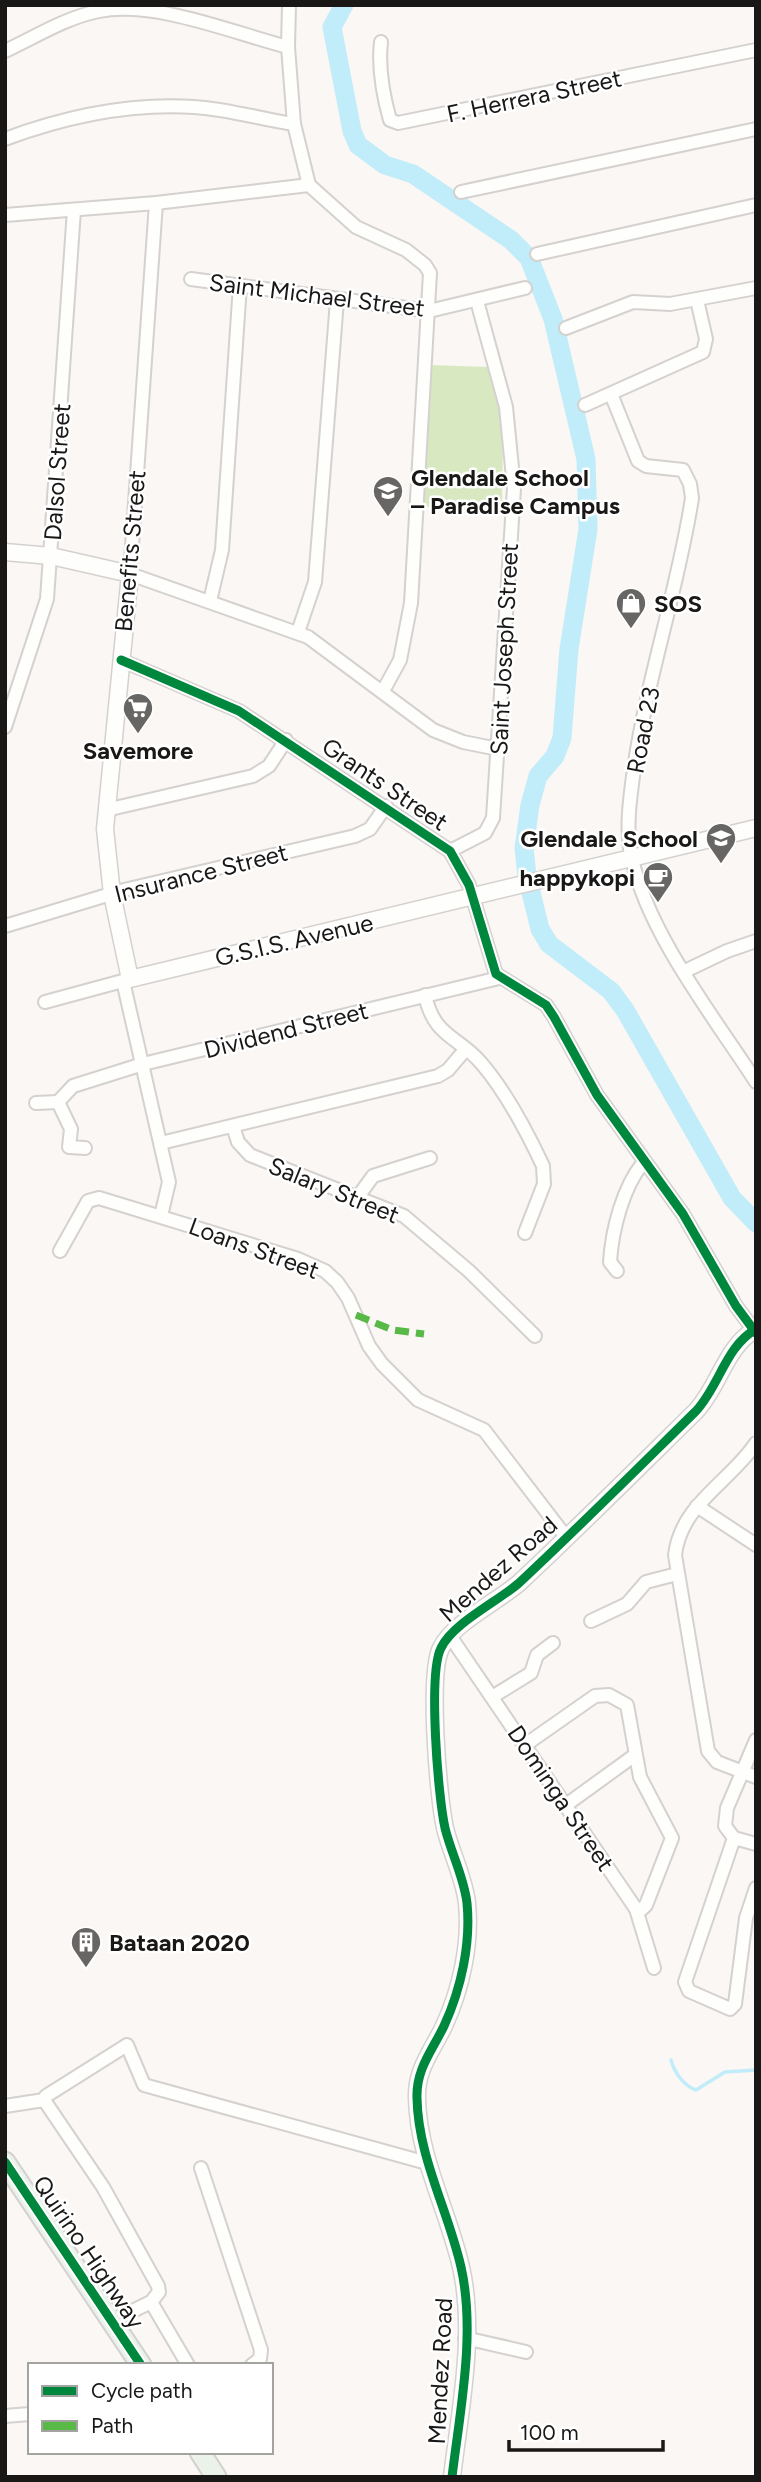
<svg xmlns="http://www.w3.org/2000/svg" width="761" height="2482" viewBox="0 0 761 2482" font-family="Figtree,sans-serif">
  <rect width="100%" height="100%" fill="#faf7f4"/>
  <polygon fill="#d8e9c1" points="429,365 488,367 503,424 502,513 421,506"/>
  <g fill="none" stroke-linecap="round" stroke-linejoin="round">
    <path stroke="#c1ecf9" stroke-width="3.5" d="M 671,2060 C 674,2072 684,2086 696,2090 L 725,2072 L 756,2070"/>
    <polyline stroke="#c1ecf9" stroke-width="19" points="344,5 332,27 352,131 358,145 385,165 413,174 511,240 529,258 553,319 586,459 588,529 569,649 562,738 555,756 538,776 530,805 524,848 527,876 540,929 549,944 611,991 625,1010 732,1198 756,1223"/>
    <g stroke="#d4d1cf" stroke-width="16">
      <g id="minor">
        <polyline points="289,5 288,47 294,124 309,185 356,227 406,250 425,265 430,273 411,603 400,660 383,691"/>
        <path d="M 381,42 C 378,68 383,95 390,120 L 398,123 L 756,50"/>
        <path d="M 5,51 C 35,37 67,17 99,11 C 155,0 233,33 288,47"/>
        <path d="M 5,139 C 64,117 130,103 194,107 C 227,109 261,119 294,124"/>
        <polyline points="461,192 756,129"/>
        <polyline points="156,203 130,574 308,637 433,730 463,742 498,749"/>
        <polyline points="5,215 156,203 309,185"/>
        <polyline points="537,254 756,205"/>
        <polyline points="191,279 429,311 525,288"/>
        <polyline points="566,328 633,302 670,304 756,288"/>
        <path d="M 611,394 L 638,461 L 646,466 L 683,470 L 690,484 L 692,498 C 678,589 647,678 634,769 C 630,798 625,831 632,859 C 649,935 714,1017 756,1082"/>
        <polyline points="585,405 703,352 706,339 697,300"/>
        <polyline points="210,601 222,550 240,285"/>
        <polyline points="298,632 315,582 337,300"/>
        <polyline points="121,660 239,711 450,851 469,885 496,974 546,1005 554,1017 597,1095 683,1214 736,1306 756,1333"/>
        <polyline points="5,727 47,599 74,210"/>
        <polyline points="106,810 253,776 269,766 286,740"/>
        <polyline points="450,851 485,833 493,818 514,488 506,407 477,301"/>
        <polyline points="5,926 124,890 355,836 370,829 386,806"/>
        <polyline points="685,971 727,951 756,941"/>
        <polyline points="123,981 169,1182 161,1216"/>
        <path d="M 425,995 C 434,1038 459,1036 482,1064 C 505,1091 528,1134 543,1166 L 544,1184 L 525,1233"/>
        <polyline points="45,1002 130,979"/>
        <polyline points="58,1102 73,1086 143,1064 499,978"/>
        <polyline points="36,1103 58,1102 71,1129 69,1147 85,1148"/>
        <polyline points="233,1126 238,1142 250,1155 404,1216 469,1271 535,1336"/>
        <polyline points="161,1143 438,1076 448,1070 465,1050"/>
        <polyline points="357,1198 373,1176 430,1158"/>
        <polyline points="60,1251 88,1201 99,1198 298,1259 325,1271 337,1282 348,1298 369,1346 382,1364 418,1400 484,1430 566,1537"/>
        <path d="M 617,1271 L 610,1262 C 612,1230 623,1187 643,1163"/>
        <path d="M 756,1443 C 730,1482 681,1504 675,1555 L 708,1751 L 717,1762 L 756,1777"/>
        <polyline points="697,1506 756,1545"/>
        <polyline points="591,1621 627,1604 646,1582 677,1574"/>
        <polyline points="450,1636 636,1909 654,1968"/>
        <polyline points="492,1697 531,1673 537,1655 553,1643"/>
        <polyline points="756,1740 727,1808 725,1826 734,1838 756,1844"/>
        <polyline points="525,1745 595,1696 609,1695 627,1705 640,1777 672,1838 646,1905 642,1909 636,1909"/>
        <polyline points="566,1805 635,1755"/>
        <polyline points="734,1838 685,1982 689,1991 730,2009 735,2004 746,1918 756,1888"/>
        <polyline points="44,2100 103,2187 158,2286 159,2292 151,2302 112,2321"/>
        <polyline points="5,2106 44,2100 46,2096 127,2045 144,2085 427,2163"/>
        <polyline points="201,2168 261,2350 260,2359 252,2365"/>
        <polyline points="151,2302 188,2365"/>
        <polyline points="465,2338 526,2352"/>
        <polyline points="5,2416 30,2414"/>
      </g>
    </g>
    <g stroke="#d4d1cf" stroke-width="19">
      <g id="tertiary">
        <polyline points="5,552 51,556 130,574 105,829 112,894 130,979 756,828"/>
        <path d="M 452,2477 C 460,2410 476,2333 461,2267 C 448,2210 418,2157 417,2098 C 416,2069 432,2051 444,2026 C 461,1989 471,1944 467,1903 C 464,1877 451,1853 445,1828 C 438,1797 428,1673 441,1648 C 453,1623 497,1602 519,1583 C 579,1527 638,1468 696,1411 C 720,1385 725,1347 756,1329"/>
      </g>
    </g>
    <g stroke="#d4d2d1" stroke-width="23">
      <g id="primary">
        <polyline points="5,2162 141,2365"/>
        <polyline points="200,2452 216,2477"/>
      </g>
    </g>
    <use href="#minor" stroke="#fefefd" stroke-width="12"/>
    <use href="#tertiary" stroke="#fefefd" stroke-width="16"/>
    <use href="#primary" stroke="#eaf2ea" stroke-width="19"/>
    <polyline stroke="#58b947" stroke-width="7" stroke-dasharray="14 7" stroke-linecap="butt" points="356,1315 393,1330 424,1334"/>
    <g stroke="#fff" stroke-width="13">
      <g id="cycleway">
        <polyline points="121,660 239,711 450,851 469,885 496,974 546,1005 554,1017 597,1095 683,1214 736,1306 756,1333"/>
        <polyline points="5,2162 141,2365"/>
        <path d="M 452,2477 C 460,2410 476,2333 461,2267 C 448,2210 418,2157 417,2098 C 416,2069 432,2051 444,2026 C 461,1989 471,1944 467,1903 C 464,1877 451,1853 445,1828 C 438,1797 428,1673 441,1648 C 453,1623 497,1602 519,1583 C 579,1527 638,1468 696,1411 C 720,1385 725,1347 756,1329"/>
      </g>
    </g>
    <use href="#cycleway" stroke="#00873e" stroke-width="9"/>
  </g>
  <defs>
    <g id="school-pin" transform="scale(1.575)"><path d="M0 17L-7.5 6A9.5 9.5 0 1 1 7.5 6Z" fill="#686664" stroke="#fff"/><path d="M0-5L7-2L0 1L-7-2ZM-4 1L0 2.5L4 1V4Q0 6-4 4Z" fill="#fff"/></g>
    <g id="shop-pin" transform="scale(1.575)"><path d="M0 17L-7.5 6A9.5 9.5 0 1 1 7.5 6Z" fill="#686664" stroke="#fff"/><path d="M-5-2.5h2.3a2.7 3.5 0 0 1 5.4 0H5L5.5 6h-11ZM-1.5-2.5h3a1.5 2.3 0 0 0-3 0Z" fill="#fff"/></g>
    <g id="supermarket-pin" transform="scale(1.575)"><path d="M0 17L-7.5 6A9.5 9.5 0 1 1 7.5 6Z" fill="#686664" stroke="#fff"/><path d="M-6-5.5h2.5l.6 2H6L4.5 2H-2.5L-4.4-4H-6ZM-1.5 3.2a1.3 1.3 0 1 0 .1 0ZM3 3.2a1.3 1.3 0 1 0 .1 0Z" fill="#fff"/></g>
    <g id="cafe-pin" transform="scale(1.575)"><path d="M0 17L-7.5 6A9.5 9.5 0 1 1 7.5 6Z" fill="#686664" stroke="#fff"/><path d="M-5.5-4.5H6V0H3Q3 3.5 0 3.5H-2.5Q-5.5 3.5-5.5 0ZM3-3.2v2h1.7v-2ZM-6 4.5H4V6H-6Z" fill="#fff"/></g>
    <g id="building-pin" transform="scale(1.575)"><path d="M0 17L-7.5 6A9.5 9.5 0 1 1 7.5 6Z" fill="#686664" stroke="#fff"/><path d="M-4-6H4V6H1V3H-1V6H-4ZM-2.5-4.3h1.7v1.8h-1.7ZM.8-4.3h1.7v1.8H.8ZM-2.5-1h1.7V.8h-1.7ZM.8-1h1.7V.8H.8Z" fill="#fff"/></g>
  </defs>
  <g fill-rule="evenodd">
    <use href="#school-pin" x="388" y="491"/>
    <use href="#shop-pin" x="631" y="603"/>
    <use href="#supermarket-pin" x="138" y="708"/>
    <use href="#school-pin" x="721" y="838"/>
    <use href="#cafe-pin" x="658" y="877"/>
    <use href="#building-pin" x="86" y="1942"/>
  </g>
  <g text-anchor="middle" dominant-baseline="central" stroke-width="5" stroke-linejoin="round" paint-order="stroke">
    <g font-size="24" fill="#1a1817" stroke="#fff">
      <text transform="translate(534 96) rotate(-12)">F. Herrera Street</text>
      <text transform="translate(317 295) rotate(7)">Saint Michael Street</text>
      <text transform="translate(57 472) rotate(-86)">Dalsol Street</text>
      <text transform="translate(130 551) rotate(-85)">Benefits Street</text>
      <text transform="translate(504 649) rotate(-87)">Saint Joseph Street</text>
      <text transform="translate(643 730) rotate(-79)">Road 23</text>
      <text transform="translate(385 784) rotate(34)">Grants Street</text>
      <text transform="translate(201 873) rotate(-14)">Insurance Street</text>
      <text transform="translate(294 940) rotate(-13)">G.S.I.S. Avenue</text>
      <text transform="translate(286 1030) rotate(-14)">Dividend Street</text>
      <text transform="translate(334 1190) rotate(22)">Salary Street</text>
      <text transform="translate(254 1248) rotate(20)">Loans Street</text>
      <text transform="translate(498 1569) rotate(-41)">Mendez Road</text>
      <text transform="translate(561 1798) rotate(56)">Dominga Street</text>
      <text transform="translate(89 2252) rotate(56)">Quirino Highway</text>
      <text transform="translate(440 2371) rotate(-87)">Mendez Road</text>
    </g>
    <g font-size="24" font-weight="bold" fill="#1a1817" stroke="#fff" text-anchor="start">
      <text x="411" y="477">Glendale School<tspan x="411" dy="28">– Paradise Campus</tspan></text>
      <text x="654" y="603">SOS</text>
      <text x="138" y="750" text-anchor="middle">Savemore</text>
      <text x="698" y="838" text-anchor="end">Glendale School</text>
      <text x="635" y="877" text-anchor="end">happykopi</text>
      <text x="109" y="1942">Bataan 2020</text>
    </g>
  </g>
  <rect width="761" height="2482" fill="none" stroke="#1a1817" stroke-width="14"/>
  <rect x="28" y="2363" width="245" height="91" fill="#ffffff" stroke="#a3a3a2" stroke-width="2"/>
  <rect x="42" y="2386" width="35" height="10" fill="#00873e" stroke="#a3a3a2" stroke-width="2"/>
  <text x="91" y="2398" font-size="21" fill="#1a1817">Cycle path</text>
  <rect x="42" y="2421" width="35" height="10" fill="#58b947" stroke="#a3a3a2" stroke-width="2"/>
  <text x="91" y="2433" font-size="21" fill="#1a1817">Path</text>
  <path d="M509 2440v10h154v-10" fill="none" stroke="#1a1817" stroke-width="3.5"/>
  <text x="520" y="2440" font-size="21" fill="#1a1817" stroke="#ffffff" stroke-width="5" paint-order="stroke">100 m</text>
</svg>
